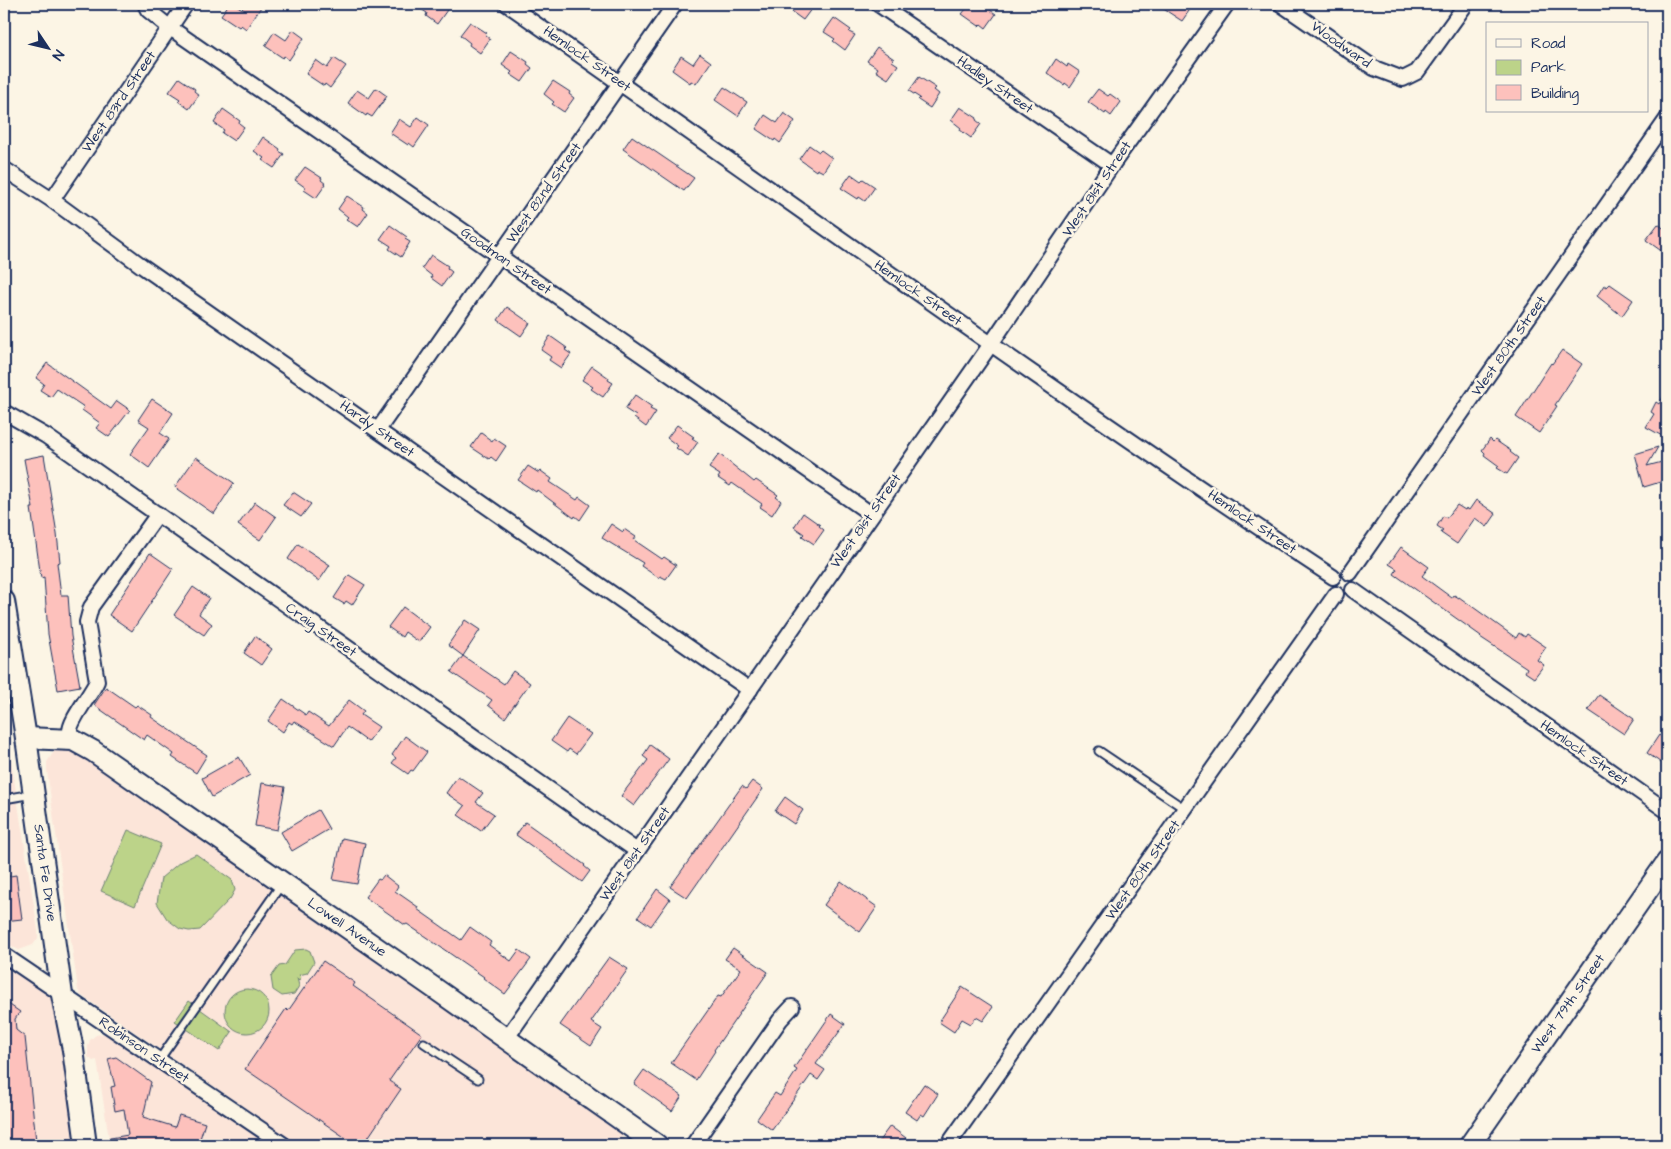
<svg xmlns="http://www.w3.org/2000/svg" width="1671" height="1149" viewBox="0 0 1671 1149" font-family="'Architects Daughter',sans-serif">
  <rect width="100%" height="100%" fill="#fcf5e5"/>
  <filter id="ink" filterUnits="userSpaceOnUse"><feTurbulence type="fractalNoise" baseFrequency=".02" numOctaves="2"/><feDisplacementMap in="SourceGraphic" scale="10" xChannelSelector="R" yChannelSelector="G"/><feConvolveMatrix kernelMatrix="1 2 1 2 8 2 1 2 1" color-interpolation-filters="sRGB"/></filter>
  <g filter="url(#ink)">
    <g fill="#fce5d9">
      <polygon points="4,715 38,931 38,938 33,945 19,950 4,942"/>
      <polygon points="67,749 74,752 292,903 627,1130 616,1145 299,1145 81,995 78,990 47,771 47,762 55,750"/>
      <polygon points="4,961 49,993 55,1004 76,1145 4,1145"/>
      <polygon points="106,1033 111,1034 273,1145 110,1145 97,1060 93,1061 88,1057 88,1046 90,1040 96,1035"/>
    </g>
    <g fill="#bcd389" stroke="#6c8174">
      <polygon points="128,830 161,844 135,906 101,891"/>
      <polygon points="196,854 232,880 235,890 230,899 200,930 189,931 180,929 167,919 157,903 161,878 180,862"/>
      <polygon points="306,949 310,951 314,962 307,973 299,975 301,977 299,980 297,978 299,986 294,994 282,996 273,990 271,977 279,966 285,965 295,950"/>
      <circle cx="247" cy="1011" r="22"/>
      <polygon points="189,1001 232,1032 219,1051 175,1021"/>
    </g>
    <g fill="#fdc1bc" stroke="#1b2f5e">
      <polygon points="229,4 235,4 242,9 246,4 263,4 246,29 241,25 239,27 221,15"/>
      <polygon points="413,4 438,4 447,10 437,24 426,16 427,13"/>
      <polygon points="798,4 815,4 803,20 792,12"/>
      <polygon points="970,4 976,4 982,8 984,6 996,14 986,28 981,24 979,26 962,14"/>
      <polygon points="1156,4 1184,4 1191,8 1182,21"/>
      <polygon points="834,18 851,30 849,32 855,35 845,50 833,41 835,39 824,32"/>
      <polygon points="470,22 487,33 485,35 490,39 480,53 469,45 470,43 460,35"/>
      <polygon points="293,30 304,38 289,60 284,56 283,58 265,46 274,32 286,40"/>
      <polygon points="877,47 894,59 892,61 898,65 888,79 876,71 878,68 867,61"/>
      <polygon points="511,51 528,62 527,64 532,68 522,82 510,74 512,72 502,65"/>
      <polygon points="700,54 711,62 696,84 691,81 690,83 672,70 681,56 693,64"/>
      <polygon points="334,58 346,66 330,88 325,84 324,86 306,74 316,60 327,68"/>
      <polygon points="1056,59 1067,67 1068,64 1080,72 1070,87 1065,83 1064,85 1047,73"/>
      <polygon points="919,77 936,88 934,90 939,94 930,108 918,100 920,98 909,91"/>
      <polygon points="179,78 195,89 194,91 199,95 189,109 178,101 180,99 169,92"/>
      <polygon points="553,81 570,92 569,94 574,98 564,112 552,104 554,102 544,94"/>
      <polygon points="724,87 747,102 738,116 715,100"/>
      <polygon points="376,88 387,96 372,117 367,114 366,116 348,103 357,90 369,98"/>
      <polygon points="1098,89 1108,96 1110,94 1121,102 1111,116 1106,112 1105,114 1088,102"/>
      <polygon points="960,107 977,118 976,120 981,124 971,138 960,130 961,128 951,120"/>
      <polygon points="223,109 240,121 239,123 244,127 234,141 222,133 224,130 214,123"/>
      <polygon points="784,113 795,121 780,143 775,139 774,141 756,129 765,115 777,123"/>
      <polygon points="418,117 429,125 414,147 409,143 408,145 390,133 399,119 411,127"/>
      <polygon points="632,136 694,178 684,191 623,149"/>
      <polygon points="263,137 280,149 279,151 284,154 274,168 262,160 264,158 254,151"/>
      <polygon points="809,145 819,152 821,150 832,158 823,172 817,169 816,171 799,159"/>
      <polygon points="305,167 322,178 321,180 326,184 316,198 304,190 306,188 295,180"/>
      <polygon points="851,174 861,181 863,179 875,187 865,201 859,197 858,199 841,188"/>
      <polygon points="347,196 364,207 363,209 368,213 358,227 346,219 348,217 338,209"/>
      <polygon points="1658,224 1667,231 1667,255 1646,240"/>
      <polygon points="390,225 407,237 405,239 410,242 401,257 389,249 391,246 380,239"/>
      <polygon points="431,255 448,266 447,268 452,272 442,286 431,278 432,276 422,268"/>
      <polygon points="1610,284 1633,300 1622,316 1597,296 1604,285 1607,287"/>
      <polygon points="507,307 530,323 521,336 498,320"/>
      <polygon points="550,336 567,348 565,350 571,354 561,368 549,360 551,357 541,350"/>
      <polygon points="1562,350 1582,364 1555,405 1557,406 1539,433 1516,417 1551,363 1552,364"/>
      <polygon points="47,363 111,409 117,401 130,410 109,437 96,428 100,423 82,410 84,407 57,389 51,397 40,390 44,384 36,378"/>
      <polygon points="592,366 609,378 608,380 613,383 603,397 591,389 593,387 582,380"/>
      <polygon points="1667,390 1667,431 1664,437 1646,427 1654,414 1651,412 1656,402 1659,404"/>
      <polygon points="635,395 652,407 650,409 656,412 646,427 634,418 636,416 625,409"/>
      <polygon points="152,399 173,413 160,433 169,439 149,468 130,454 149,427 138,420"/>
      <polygon points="677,425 694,437 692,438 698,442 688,456 676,448 678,446 667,438"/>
      <polygon points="481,433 492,441 494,438 506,446 496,461 491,457 489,459 471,447"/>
      <polygon points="1490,439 1493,442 1495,440 1511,451 1510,452 1518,458 1507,474 1497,468 1499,466 1484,455 1485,453 1482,450"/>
      <polygon points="1658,447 1647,466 1662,462 1667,480 1644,487 1635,454"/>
      <polygon points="719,454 754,482 756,480 778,495 776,497 781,501 772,515 760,507 762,504 732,483 730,486 718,478 720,475 709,468"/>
      <polygon points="44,455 57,534 60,562 57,563 61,595 68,595 71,636 80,686 58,690 48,634 44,577 41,578 31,508 33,508 24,459"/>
      <polygon points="196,457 234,483 214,514 175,487"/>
      <polygon points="528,466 539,473 541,471 552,479 550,482 577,500 579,497 590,505 580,520 575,516 574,518 537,490 536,492 518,480"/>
      <polygon points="293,492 311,504 301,517 283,505"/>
      <polygon points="1476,500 1496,514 1487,527 1475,518 1457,544 1441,533 1443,530 1437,526 1443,516 1447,518 1457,505 1465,510 1466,508 1469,510"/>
      <polygon points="255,502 276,517 260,540 238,525"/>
      <polygon points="803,513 820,525 819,526 824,530 814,544 802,536 804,534 794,527"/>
      <polygon points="611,524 623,532 624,529 636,537 634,540 662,559 664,557 676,565 666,579 660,576 659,578 641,566 643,563 602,538"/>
      <polygon points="298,544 330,565 319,581 288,559"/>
      <polygon points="1401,547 1429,567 1422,576 1452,598 1454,595 1459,598 1459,597 1516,638 1519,633 1525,637 1527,634 1546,647 1537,660 1544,665 1534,678 1525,672 1527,668 1480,637 1481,636 1394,574 1397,569 1389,564"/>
      <polygon points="150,553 173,569 132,631 109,615"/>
      <polygon points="349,575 365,585 352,605 346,601 344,604 334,598"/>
      <polygon points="193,587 209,598 199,614 212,624 204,635 174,615"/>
      <polygon points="403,607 430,627 419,642 405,632 402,637 388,627"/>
      <polygon points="465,620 480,630 463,656 448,645"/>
      <polygon points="255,636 272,649 261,665 244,653"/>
      <polygon points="463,656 504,684 513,671 530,683 505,718 488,705 492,700 451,672"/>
      <polygon points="106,687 135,707 137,705 152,715 151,717 207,755 196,773 172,757 174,754 147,735 144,740 94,705"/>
      <polygon points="1599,695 1634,719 1624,734 1588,710"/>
      <polygon points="283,699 306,715 308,712 329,726 349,700 364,711 361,715 379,727 368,742 347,727 334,746 294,721 292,724 289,722 283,732 268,721"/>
      <polygon points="567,718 591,734 576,754 569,749 567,752 551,741"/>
      <polygon points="1659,735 1667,741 1667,767 1647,753"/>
      <polygon points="405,736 427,752 413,771 411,770 408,774 392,763 396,758 392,755"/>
      <polygon points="650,745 669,759 634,806 621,796 648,760 643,756"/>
      <polygon points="239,757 250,775 212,797 202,778"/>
      <polygon points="458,776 483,793 476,802 494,814 481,831 458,815 465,806 446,793"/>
      <polygon points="752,781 763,789 687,898 670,887 742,786 746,789"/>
      <polygon points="262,783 285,787 277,830 255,826"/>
      <polygon points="785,797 803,810 794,824 775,811"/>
      <polygon points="318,810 329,829 292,851 281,832"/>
      <polygon points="525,822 585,865 584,866 590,871 582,882 516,835"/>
      <polygon points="342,838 365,843 357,884 333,880"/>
      <polygon points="16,875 22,919 4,921 4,877"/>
      <polygon points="384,875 398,886 395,891 418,907 417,909 461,940 470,927 491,942 489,945 511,961 519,950 531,959 505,994 483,978 484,977 407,924 405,925 365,897 378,879 380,880"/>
      <polygon points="841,881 877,907 860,932 824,905"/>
      <polygon points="657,889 670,899 651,926 638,917"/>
      <polygon points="733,948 768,972 714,1050 715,1051 696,1080 671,1063 718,996 721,997 741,969 725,959"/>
      <polygon points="609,957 628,969 591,1022 602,1029 591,1046 560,1025"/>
      <polygon points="323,961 355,983 353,986 422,1034 389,1081 401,1089 363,1145 356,1145 245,1069 286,1009 288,1011"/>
      <polygon points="962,987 993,1007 983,1021 976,1017 971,1024 962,1019 954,1032 939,1022"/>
      <polygon points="4,1001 20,1012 15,1019 16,1030 25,1037 36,1141 4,1145"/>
      <polygon points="831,1014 845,1024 816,1064 825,1070 818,1080 811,1075 772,1130 757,1119 775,1093 780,1096 797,1070 794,1068"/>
      <polygon points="116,1057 151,1082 143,1117 175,1127 179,1115 205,1123 198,1145 105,1145 105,1139 128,1135 124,1109 115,1111 111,1087 115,1086 108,1059"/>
      <polygon points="644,1070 682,1096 672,1111 634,1084"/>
      <polygon points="924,1084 938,1094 924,1116 921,1114 917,1120 905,1112"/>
      <polygon points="890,1126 906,1138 901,1145 876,1145"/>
    </g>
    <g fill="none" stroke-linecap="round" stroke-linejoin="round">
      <g stroke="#1b2f5e" stroke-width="11">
        <g id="lane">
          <polyline points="1099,751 1185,809"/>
          <polyline points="4,799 33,794"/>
          <polyline points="424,1043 478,1079"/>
          <polyline points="159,1060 281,885"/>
        </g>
      </g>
      <g stroke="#1b2f5e" stroke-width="18">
        <g id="street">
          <polyline points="145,4 148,10 169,27 871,514"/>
          <path d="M 507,4 C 782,196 1053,392 1333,577"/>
          <polyline points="878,4 1112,165"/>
          <polyline points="1281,4 1374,68 1403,79 1417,72 1466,4"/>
          <polyline points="4,169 52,200 142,266 750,690"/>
          <path id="s1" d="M 52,200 L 186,4"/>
          <polyline points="4,412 46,436 637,851"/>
          <polyline points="378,430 675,4"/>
          <polyline points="1350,573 1667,119"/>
          <polyline points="1353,590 1667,811"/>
          <path d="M 73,740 C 72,737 71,735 70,732 C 69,721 92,693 97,681 L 87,622 L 91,607 L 158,514"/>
          <polyline points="4,955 284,1145"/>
          <polyline points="506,1039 991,344 1112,165 1227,4"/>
          <polyline points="693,1145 780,1020 792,1007"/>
          <polyline points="948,1145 1336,594"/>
        </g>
      </g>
      <g stroke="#1b2f5e" stroke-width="24">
        <g id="secondary">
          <path id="s2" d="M 4,601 L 26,738 L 62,995 L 73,1050 L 86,1145"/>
          <path id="s3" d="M 26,738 L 73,740 L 93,751 L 437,990 L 657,1145"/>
          <path id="s4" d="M 1470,1145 L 1667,862"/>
        </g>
      </g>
      <use href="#lane" stroke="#fcf5e5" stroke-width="7"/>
      <use href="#street" stroke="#fcf5e5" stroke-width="14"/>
      <use href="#secondary" stroke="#fcf5e5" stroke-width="20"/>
    </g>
  </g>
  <g text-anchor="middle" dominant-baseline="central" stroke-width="5" stroke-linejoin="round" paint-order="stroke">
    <g font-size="14" fill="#1b2f5e" stroke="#fcf5e5">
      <text transform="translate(1341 45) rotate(35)">Woodward</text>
      <text transform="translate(587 59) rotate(35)">Hemlock Street</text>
      <text transform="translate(995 85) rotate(35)">Hadley Street</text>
      <text stroke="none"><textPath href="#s1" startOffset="119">West 83rd Street</textPath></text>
      <text transform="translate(1097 189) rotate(-56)">West 81st Street</text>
      <text transform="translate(544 193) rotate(-55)">West 82nd Street</text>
      <text transform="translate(506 261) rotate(35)">Goodman Street</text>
      <text transform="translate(918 293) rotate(35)">Hemlock Street</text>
      <text transform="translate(1509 346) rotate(-55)">West 80th Street</text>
      <text transform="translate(377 429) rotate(35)">Hardy Street</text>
      <text transform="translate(866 521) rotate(-55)">West 81st Street</text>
      <text transform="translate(1252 522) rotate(34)">Hemlock Street</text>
      <text transform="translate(321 630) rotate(35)">Craig Street</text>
      <text transform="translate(1584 753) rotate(35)">Hemlock Street</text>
      <text transform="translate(635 854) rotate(-55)">West 81st Street</text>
      <text transform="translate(1143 870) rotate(-55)">West 80th Street</text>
      <text stroke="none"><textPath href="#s2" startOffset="275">Santa Fe Drive</textPath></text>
      <text stroke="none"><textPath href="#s3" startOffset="379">Lowell Avenue</textPath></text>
      <text stroke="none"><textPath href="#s4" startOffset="172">West 79th Street</textPath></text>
      <text transform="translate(144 1050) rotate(34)">Robinson Street</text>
    </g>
  </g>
  <rect width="1671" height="1149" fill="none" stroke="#fcf5e5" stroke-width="20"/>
  <rect x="10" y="10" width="1651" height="1129" fill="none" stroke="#1b2f5e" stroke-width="2" filter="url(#ink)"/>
  <rect x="1486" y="22" width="162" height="90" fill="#fcf5e5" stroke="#a2a6af"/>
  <rect x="1496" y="39" width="25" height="8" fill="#fcf5e5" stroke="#a2a6af"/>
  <text x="1531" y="48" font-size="15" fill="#1b2f5e">Road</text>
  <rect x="1496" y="60" width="25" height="15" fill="#bcd389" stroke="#a2a6af"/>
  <text x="1531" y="72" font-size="15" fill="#1b2f5e">Park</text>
  <rect x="1496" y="85" width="25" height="15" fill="#fdc1bc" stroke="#a2a6af"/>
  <text x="1531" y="98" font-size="15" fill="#1b2f5e">Building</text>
  <g transform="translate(48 48) rotate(125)" stroke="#fcf5e5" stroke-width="4" paint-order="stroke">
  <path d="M0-4L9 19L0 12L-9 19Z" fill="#1b2f5e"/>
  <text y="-8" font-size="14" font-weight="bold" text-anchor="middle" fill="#1b2f5e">N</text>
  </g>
</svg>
